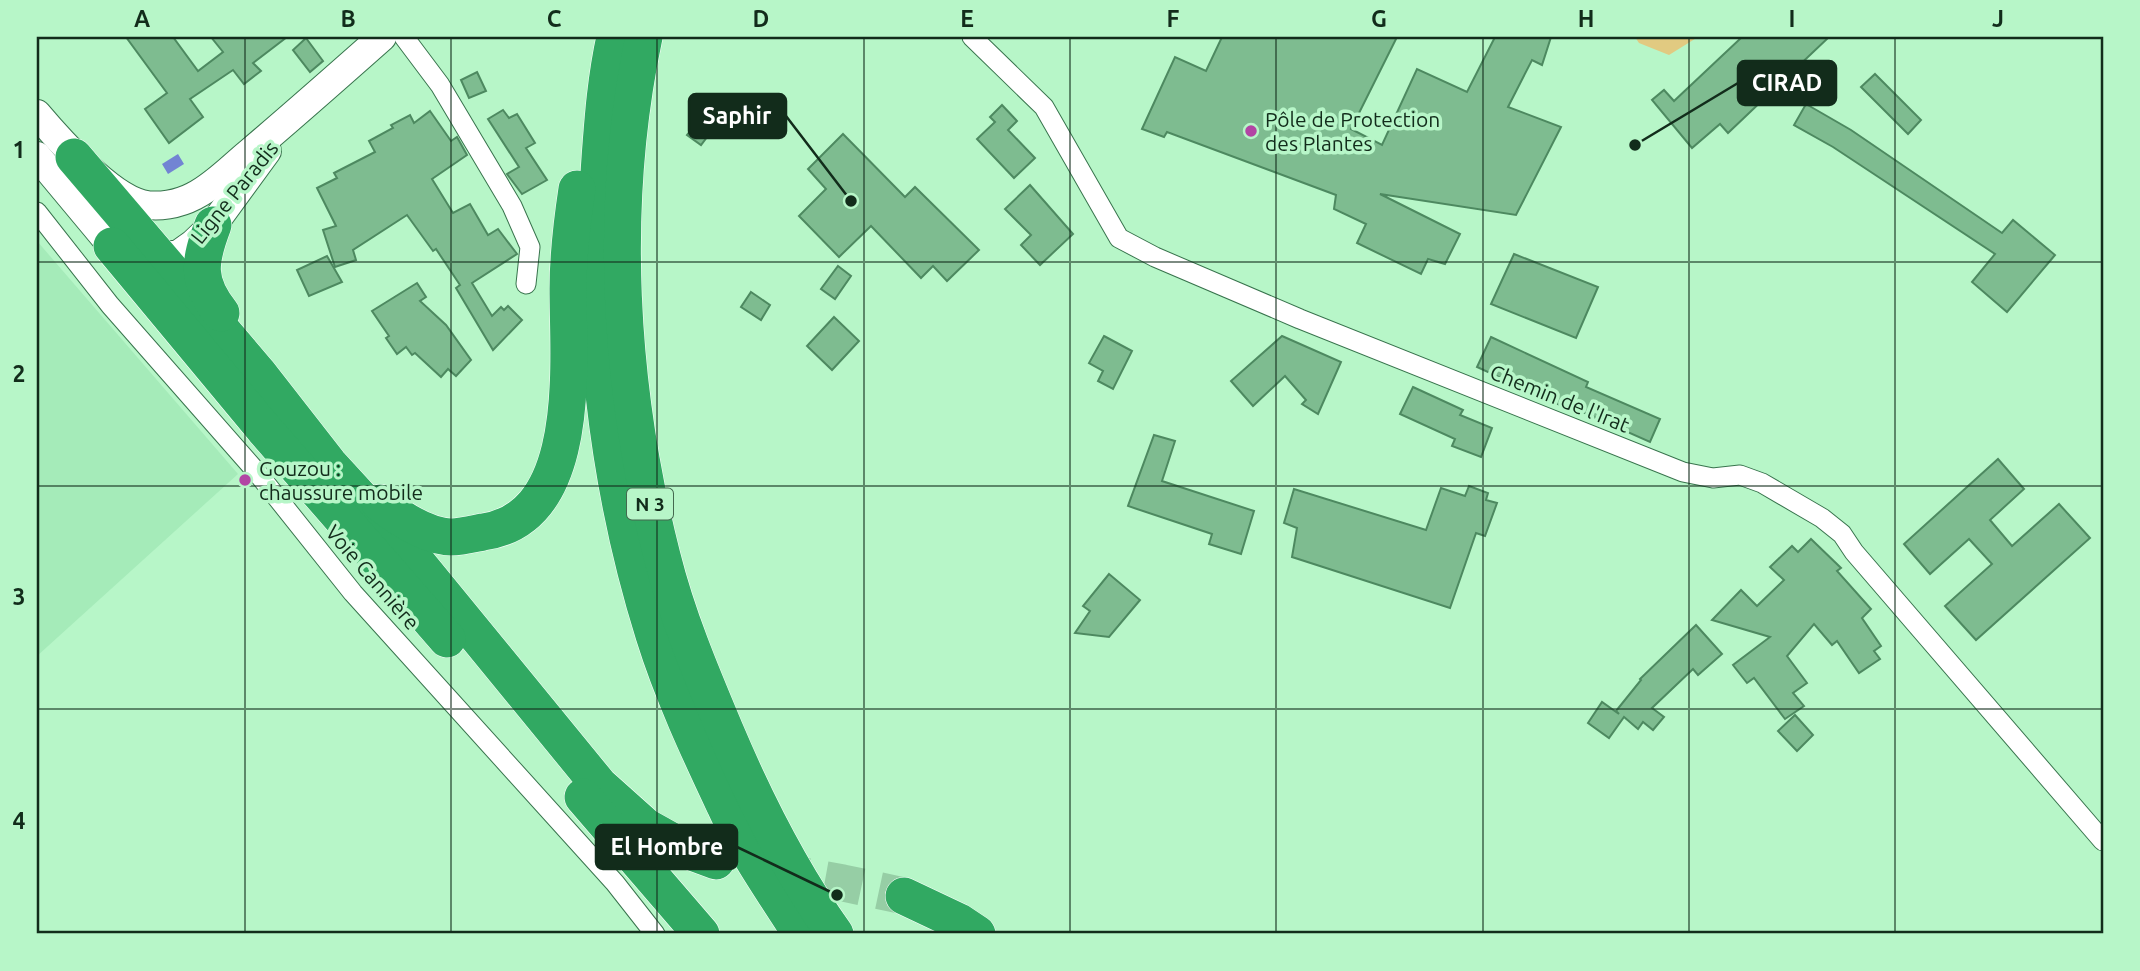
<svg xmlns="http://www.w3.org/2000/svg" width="2140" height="971" viewBox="0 0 2140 971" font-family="Ubuntu,sans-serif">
  <rect width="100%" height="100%" fill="#b7f6c8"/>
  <polygon fill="#a5ebb9" points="37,241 238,474 37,656"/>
  <polygon fill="#e1ca81" points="1635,37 1698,37 1669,55 1639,43"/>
  <polygon fill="#7284d3" points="178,154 184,164 168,174 162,164"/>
  <g fill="#7ebc90" stroke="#4d8960" stroke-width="2">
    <polygon points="126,37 173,37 198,71 223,52 211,37 287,37 253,63 261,71 244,84 233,70 190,99 203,117 169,143 145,109 167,93"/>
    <polygon points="1222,37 1397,37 1351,129 1382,145 1417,69 1467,92 1495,37 1551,37 1542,65 1532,60 1508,107 1561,127 1516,215 1380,194 1460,234 1445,264 1428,259 1421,274 1357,243 1366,224 1334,209 1336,195 1167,132 1164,137 1142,129 1175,57 1206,71"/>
    <polygon points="1742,37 1829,37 1728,133 1720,124 1692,148 1652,100 1664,90 1674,101"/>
    <polygon points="306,38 323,61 310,72 293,50"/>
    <polygon points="477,72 486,91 469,98 461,80"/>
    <polygon points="1875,74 1921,120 1908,134 1861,87"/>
    <polygon points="713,101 726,112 701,145 687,135"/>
    <polygon points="1806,104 1851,130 2002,233 2013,220 2055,255 2007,312 1972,282 1995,254 1833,147 1794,125"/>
    <polygon points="1002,105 1017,121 1008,130 1035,158 1014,178 977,139 995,122 990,117"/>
    <polygon points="503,110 509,118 517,114 535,143 526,148 547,180 522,194 507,174 519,167 488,119"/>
    <polygon points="430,111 451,141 457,137 467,155 432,179 453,213 470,204 488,235 498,229 517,254 472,283 492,316 501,307 504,310 508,306 522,320 493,350 456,288 460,285 436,249 433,251 407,215 353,250 356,260 335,267 323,230 336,226 317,188 337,178 334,173 375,152 369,141 393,128 391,125 410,115 414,123"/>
    <polygon points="843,134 905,197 915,187 979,250 947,281 933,266 921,278 871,226 839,257 799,216 826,189 808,169"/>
    <polygon points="1030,185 1073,234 1040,265 1021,245 1031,235 1005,209"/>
    <polygon points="1514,254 1598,287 1576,338 1491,304"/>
    <polygon points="327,256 342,282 309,296 297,270"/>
    <polygon points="838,266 851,276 835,299 821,289"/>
    <polygon points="417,283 426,297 420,301 446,325 471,360 456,376 448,369 441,377 415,353 412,355 406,347 397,354 386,338 389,336 372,311"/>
    <polygon points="751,292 770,305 761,320 741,307"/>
    <polygon points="834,317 859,341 832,370 807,346"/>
    <polygon points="1104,336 1132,351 1113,389 1098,381 1103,371 1089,363"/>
    <polygon points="1282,336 1341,362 1318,414 1302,404 1306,400 1285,376 1253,406 1231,381"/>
    <polygon points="1491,337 1588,382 1586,387 1660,419 1650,442 1576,409 1575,412 1477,367"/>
    <polygon points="1413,387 1463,410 1460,415 1492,428 1481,457 1452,446 1455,439 1400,414"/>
    <polygon points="1154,435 1175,441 1162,481 1254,511 1241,554 1209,544 1212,534 1128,506"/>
    <polygon points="1998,459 2024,489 1990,520 2012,546 2059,504 2090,538 1976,640 1945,606 1992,564 1969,539 1930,574 1904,544"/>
    <polygon points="1469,486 1488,493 1486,500 1497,503 1485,536 1476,533 1450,608 1292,557 1297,528 1284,523 1294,489 1426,530 1441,488 1465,496"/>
    <polygon points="1811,539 1841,568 1837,571 1871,609 1862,618 1881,646 1874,651 1880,659 1859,673 1837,641 1832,645 1814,624 1787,656 1807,683 1793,693 1804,706 1785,719 1754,678 1747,683 1733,665 1770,637 1712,620 1741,590 1757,606 1784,580 1770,567 1792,546 1798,552"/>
    <polygon points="1109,574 1140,600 1109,637 1075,633 1090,611 1083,606"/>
    <polygon points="1696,625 1722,654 1698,675 1693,669 1652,708 1664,717 1653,730 1643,722 1638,729 1624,717 1609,738 1588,723 1602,702 1619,714 1616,711 1641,680 1640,679"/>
    <polygon points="1795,715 1813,735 1797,751 1778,731"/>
  </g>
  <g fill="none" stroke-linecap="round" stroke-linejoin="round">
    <polyline stroke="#96cea5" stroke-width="37" stroke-dasharray="37 18" stroke-linecap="butt" points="771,870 843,883 904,896"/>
    <g stroke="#38744d" stroke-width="21">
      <g id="street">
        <polyline points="404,37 440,85 512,206 530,247 526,284"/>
        <polyline points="972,37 1044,107 1119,238 1155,257 1300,319 1683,472 1713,478 1740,475 1762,483 1822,518 1842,534 1854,552 2103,841"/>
        <polyline points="37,212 110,305 255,470 353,593 615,883 655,934"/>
      </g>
    </g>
    <g stroke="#38744d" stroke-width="30">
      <g id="secondary">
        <path d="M 37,114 C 59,140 109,196 142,204 C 158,208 179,204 194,196 C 214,186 232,167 249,153 C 294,115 338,76 382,37"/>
        <polyline points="37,156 112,246 159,257 179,254 193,244 213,225 267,151"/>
      </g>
    </g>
    <g stroke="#fff" stroke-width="38">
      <g id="highway">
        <path d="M 615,37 C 606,77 603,117 600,158 C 588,317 606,482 654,635 C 672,693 699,751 725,806 C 745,851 775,893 801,934"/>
        <path d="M 644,37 C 608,206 619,388 662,556 C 677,616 701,673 725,730 C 755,801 790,871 835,934"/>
        <polyline points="74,157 258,373 329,464 396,537 599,785 646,827 689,851 716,861"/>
        <path d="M 213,225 C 199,262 196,281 221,313"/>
        <polyline points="112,246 264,429 447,639"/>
        <path d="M 380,503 C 399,518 426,536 451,537 C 461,537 473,534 483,532 C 584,518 568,362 568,289 C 568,255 572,222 577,189"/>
        <polyline points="583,797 701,934"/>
        <polyline points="904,896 959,922 977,934"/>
      </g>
    </g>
    <use href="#street" stroke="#fff" stroke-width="19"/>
    <use href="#secondary" stroke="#fff" stroke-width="28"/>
    <use href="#highway" stroke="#31a962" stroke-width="37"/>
  </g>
  <path fill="none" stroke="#122c1b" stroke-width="2" stroke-opacity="0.55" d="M 245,37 L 245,934M 451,37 L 451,934M 657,37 L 657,934M 864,37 L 864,934M 1070,37 L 1070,934M 1276,37 L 1276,934M 1483,37 L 1483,934M 1689,37 L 1689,934M 1895,37 L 1895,934M 37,262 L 2103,262M 37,486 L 2103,486M 37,709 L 2103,709"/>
  <g fill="#b245a4" stroke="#b7f6c8" stroke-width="2.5">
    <circle cx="1251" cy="131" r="7"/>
    <circle cx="245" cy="480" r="7"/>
  </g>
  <g text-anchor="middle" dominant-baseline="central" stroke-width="7" stroke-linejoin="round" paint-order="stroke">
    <rect fill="#b7f6c8" stroke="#44694f" stroke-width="2" x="627" y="488.5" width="46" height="31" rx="5"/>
    <g font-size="19" font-weight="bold" fill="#122c1b">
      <text x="650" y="504">N 3</text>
    </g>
    <g font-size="21" fill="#122c1b" stroke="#b7f6c8" text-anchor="start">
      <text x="1265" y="119">Pôle de Protection<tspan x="1265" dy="24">des Plantes</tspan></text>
      <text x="259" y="468">Gouzou :<tspan x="259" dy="24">chaussure mobile</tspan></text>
    </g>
    <g font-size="21" fill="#122c1b" stroke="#b7f6c8">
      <text transform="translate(234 192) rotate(-51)">Ligne Paradis</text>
      <text transform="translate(1560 398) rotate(22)">Chemin de l'Irat</text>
      <text transform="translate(373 577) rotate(49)">Voie Cannière</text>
    </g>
  </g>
  <path fill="none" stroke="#122c1b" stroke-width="2.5" d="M1635 145L1738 83M851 201L786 116M837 895L737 847"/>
  <g fill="#122c1b" stroke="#b7f6c8" stroke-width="2.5">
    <circle cx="1635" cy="145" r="7"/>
    <circle cx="851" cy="201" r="7"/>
    <circle cx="837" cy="895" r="7"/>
  </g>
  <g fill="#122c1b" stroke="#122c1b" stroke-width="2.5">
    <rect x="1738" y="61" width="98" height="44" rx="7"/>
    <rect x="689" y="94" width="97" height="44" rx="7"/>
    <rect x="596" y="825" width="141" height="44" rx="7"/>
  </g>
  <g font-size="23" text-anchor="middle" font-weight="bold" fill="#fff">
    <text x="1787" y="91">CIRAD</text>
    <text x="737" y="124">Saphir</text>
    <text x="667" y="855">El Hombre</text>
  </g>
  <rect width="2140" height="971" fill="none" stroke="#b7f6c8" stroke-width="77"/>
  <rect x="38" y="38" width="2064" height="894" fill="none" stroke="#122c1b" stroke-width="2.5"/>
  <g font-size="23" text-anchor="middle" font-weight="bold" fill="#122c1b">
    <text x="142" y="27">A</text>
    <text x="348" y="27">B</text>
    <text x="554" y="27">C</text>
    <text x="761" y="27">D</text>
    <text x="967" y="27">E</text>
    <text x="1173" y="27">F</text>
    <text x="1379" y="27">G</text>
    <text x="1586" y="27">H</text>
    <text x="1792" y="27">I</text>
    <text x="1998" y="27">J</text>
    <text x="19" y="158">1</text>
    <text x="19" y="382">2</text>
    <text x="19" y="605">3</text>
    <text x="19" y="829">4</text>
  </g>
</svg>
